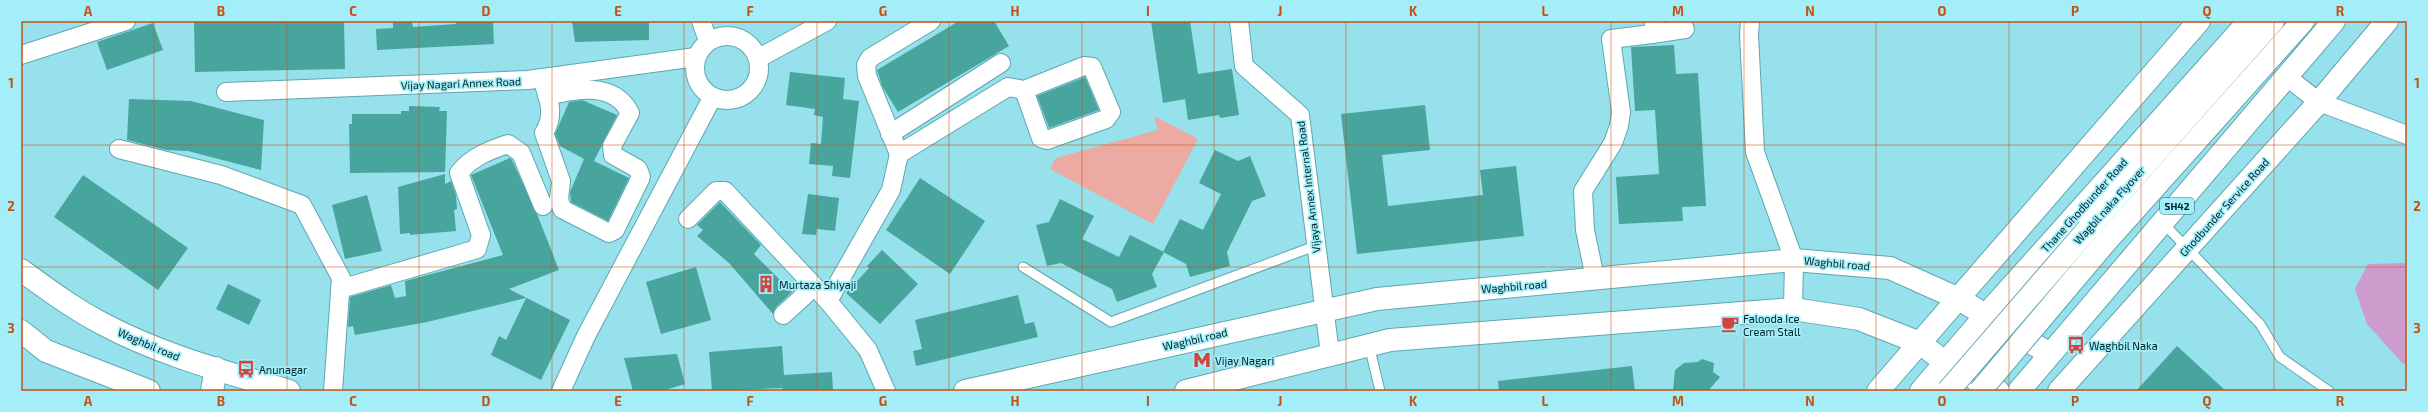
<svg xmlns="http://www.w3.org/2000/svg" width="2428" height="412" viewBox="0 0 2428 412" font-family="'Exo 2',sans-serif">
  <rect width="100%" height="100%" fill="#96e1eb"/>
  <polygon fill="#ebaaa2" points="1154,116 1198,139 1153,224 1050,169 1056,158 1158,130"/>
  <polygon fill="#ce9bcd" points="2407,263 2407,364 2403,364 2367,324 2355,289 2368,264"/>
  <g fill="#48a59d">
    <polygon points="194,21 344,21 345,69 195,72"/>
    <polygon points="393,21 412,21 413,27 456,24 456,21 493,22 494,44 377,50 376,29 393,28"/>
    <polygon points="572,21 649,21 649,40 575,42"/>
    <polygon points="959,21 994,21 1009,46 898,112 882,86 877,70"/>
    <polygon points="1151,21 1190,21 1198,74 1232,69 1239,115 1220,118 1219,115 1188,120 1185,99 1163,103"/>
    <polygon points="153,23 163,50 107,70 97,42"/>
    <polygon points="1674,45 1676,74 1698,73 1706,206 1682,207 1683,221 1619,224 1616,177 1659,174 1655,110 1635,111 1631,47"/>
    <polygon points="790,72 845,78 843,99 859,101 850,178 832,176 833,166 809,164 811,143 821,144 823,117 814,115 815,109 786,105"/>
    <polygon points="1085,77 1099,110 1049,128 1037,96"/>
    <polygon points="129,99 191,101 264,120 261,170 188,151 166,150 127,140"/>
    <polygon points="582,100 617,115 594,161 629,178 608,221 571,202 570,192 584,159 560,146 555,134 569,102"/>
    <polygon points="1425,105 1430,150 1382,155 1388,206 1483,195 1480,170 1516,166 1524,236 1357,254 1341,114"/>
    <polygon points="409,106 440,107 439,111 447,111 445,172 350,173 349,124 352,124 352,114 401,114 401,111 409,111"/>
    <polygon points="1215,150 1238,161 1250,156 1266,196 1252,201 1227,252 1230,266 1190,277 1186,264 1163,252 1180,219 1203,230 1221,194 1199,183"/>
    <polygon points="510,158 512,160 537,214 559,270 509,289 570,320 541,380 491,355 499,336 506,340 526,298 427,322 355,335 353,326 348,327 350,297 391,285 395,298 406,296 405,281 503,255 471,175"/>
    <polygon points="445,174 445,184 451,181 456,195 457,209 454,210 456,231 410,235 410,233 400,234 398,187"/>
    <polygon points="83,175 188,248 158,290 54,217"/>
    <polygon points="920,178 985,221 950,274 886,230"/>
    <polygon points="808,194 839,198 835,231 817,229 816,235 802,234"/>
    <polygon points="367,195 382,251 345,259 332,205"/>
    <polygon points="1060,199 1094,216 1082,239 1119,257 1130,235 1164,252 1152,274 1157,287 1117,302 1112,289 1086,276 1061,263 1047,266 1036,225 1049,222"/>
    <polygon points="720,202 761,245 754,254 792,292 776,307 773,314 729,263 697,236 703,230 697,225"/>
    <polygon points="882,250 918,284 880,324 846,293 869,268 867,266"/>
    <polygon points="696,267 711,320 661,334 646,282"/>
    <polygon points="228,284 261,300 249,325 216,309"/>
    <polygon points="1018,295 1025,324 1034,322 1038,337 916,366 913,351 922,349 915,320"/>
    <polygon points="782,346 784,375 832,372 833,391 783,391 782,388 712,391 709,352"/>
    <polygon points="2177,346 2226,391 2136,391"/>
    <polygon points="677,354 685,384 662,391 633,391 624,358"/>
    <polygon points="1702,359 1714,363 1713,372 1720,377 1708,391 1673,391 1675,370 1684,363 1698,362"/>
    <polygon points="1632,366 1635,391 1499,391 1498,381"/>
  </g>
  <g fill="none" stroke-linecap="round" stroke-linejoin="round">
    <g stroke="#5da7b1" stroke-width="11">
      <g id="service">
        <polyline points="2163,223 2260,324 2280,357 2329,391"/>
        <polyline points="1023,267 1111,322 1315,246"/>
        <polyline points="1369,345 1380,391"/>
      </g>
    </g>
    <g stroke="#5da7b1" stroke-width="20">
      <g id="minor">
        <polyline points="701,21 708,41"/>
        <polyline points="1239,21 1244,66 1300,115 1330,354"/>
        <polyline points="1750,21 1749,35 1755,152 1794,260 1793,309"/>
        <polyline points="1652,34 1685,29"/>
        <circle cx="727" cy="68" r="32"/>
        <polyline points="21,55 126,21"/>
        <polyline points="759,58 827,21"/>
        <polyline points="2287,77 2319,102 2407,135"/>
        <path d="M 542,78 C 548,99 556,113 544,133 L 561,181 L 559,199 L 562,209 L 609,233 L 615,230 L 641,177 L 638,169 L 613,155 L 612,146 L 630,113 C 614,81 575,89 547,96"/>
        <polyline points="226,92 528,80 696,57"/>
        <polyline points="890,134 1001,63"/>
        <polyline points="119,149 221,175 302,205 341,278 333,391"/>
        <polyline points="899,154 867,76 866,65 870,58 931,21"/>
        <polyline points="688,219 716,191 725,191 828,301 868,350 886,391"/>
        <polyline points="1595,278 1585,230 1583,191 1613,143 1619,126 1621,112 1611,39 1652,34 1655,21"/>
        <path d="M 340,289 L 477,249 L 481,235 L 459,173 C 471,157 490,150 508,144 L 521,153 L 543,206"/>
        <polyline points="828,301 891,190 899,154 1008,87 1024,90 1084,66 1092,67 1111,112 1106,119 1047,140 1041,138 1024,90"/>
        <polyline points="783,315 806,294"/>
        <polyline points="561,391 586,336 712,98"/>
      </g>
    </g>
    <g stroke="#5da7b1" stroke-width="24">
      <g id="tertiary">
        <polyline points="1878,391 2199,21"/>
        <polyline points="2059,391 2319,102 2387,21"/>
      </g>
    </g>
    <g stroke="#5da7b1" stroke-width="24">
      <g id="secondary">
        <path d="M 21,270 C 47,289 74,309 103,324 C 161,355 226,372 289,391"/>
        <polyline points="21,331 46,351 149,391"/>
        <polyline points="212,391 216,368"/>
        <polyline points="965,391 1377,299 1794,260 1890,268 1959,299 2050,354"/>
        <polyline points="1186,391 1390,340 1793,309 1859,319 1920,343 1946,363 1998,391"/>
      </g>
    </g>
    <g stroke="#5da7b1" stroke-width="24">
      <g id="primary">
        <polyline points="2088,229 2273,21"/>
        <polyline points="2103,245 2303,21"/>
        <polyline points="1921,391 1987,314 2249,21"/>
        <polyline points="2019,391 2334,21"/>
      </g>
    </g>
    <use href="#service" stroke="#fff" stroke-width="9"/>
    <use href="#minor" stroke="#fff" stroke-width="18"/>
    <use href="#tertiary" stroke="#fff" stroke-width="22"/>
    <use href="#secondary" stroke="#fff" stroke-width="22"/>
    <use href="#primary" stroke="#fff" stroke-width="22"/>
    <g stroke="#5da7b1" stroke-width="24" stroke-linecap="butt">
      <g id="primary-bridge">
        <polyline points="1948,391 2088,229"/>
        <polyline points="1980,391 2103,245"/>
      </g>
    </g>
    <use href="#primary-bridge" stroke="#fff" stroke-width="22"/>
  </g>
  <path fill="none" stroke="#c55110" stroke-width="1" stroke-opacity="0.55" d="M 154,21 L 154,391M 287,21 L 287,391M 419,21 L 419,391M 552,21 L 552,391M 684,21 L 684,391M 817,21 L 817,391M 949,21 L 949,391M 1082,21 L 1082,391M 1214,21 L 1214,391M 1346,21 L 1346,391M 1479,21 L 1479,391M 1611,21 L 1611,391M 1744,21 L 1744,391M 1876,21 L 1876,391M 2009,21 L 2009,391M 2141,21 L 2141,391M 2274,21 L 2274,391M 21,145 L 2407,145M 21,267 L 2407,267"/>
  <defs>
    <g id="building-bare" transform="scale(1.38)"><path d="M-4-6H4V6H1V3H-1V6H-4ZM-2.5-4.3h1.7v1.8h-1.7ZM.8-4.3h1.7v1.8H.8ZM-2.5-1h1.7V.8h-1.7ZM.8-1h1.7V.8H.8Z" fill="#d2443d" stroke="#a3eef9" stroke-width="2.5" paint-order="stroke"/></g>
    <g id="cafe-bare" transform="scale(1.38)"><path d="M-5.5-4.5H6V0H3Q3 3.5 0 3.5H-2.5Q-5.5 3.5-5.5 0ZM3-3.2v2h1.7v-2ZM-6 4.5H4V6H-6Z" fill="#d2443d" stroke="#a3eef9" stroke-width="2.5" paint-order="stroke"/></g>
    <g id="bus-bare" transform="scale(1.38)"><path d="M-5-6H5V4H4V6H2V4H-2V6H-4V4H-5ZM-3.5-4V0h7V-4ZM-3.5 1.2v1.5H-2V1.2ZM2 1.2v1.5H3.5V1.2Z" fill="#d2443d" stroke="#a3eef9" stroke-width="2.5" paint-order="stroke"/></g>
    <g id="metro-bare" transform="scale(1.38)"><path d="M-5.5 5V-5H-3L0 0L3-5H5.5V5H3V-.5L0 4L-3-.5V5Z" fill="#d2443d" stroke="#a3eef9" stroke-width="2.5" paint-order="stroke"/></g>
  </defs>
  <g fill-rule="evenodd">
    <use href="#building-bare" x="766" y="284"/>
    <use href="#cafe-bare" x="1730" y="324"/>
    <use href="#bus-bare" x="2076" y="345"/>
    <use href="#metro-bare" x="1202" y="360"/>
    <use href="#bus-bare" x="246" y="369"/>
  </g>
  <g text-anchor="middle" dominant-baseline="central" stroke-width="3.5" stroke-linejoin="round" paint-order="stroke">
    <rect fill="#a3eef9" stroke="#325e65" stroke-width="1" x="2160" y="198" width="34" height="16" rx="3"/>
    <g font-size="10" font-weight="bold" fill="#012125">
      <text x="2177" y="206">SH42</text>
    </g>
    <g font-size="11" fill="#012125" stroke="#a3eef9">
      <text transform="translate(461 83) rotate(-2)">Vijay Nagari Annex Road</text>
      <text transform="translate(1308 187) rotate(-97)">Vijaya Annex Internal Road</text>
      <text transform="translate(2084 205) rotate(-48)">Thane Ghodbunder Road</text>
      <text transform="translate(2109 205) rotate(-48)">Wagbil naka Flyover</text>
      <text transform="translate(2224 207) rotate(-48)">Ghodbunder Service Road</text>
      <text transform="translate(1837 263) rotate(5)">Waghbil road</text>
      <text transform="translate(1514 286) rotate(-5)">Waghbil road</text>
      <text transform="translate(1195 339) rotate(-13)">Waghbil road</text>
      <text transform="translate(149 344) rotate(23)">Waghbil road</text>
    </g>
    <g font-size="11" fill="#012125" stroke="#a3eef9" text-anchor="start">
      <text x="779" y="284">Murtaza Shiyaji</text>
      <text x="1743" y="318">Falooda Ice<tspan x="1743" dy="13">Cream Stall</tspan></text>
      <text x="2089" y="345">Waghbil Naka</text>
      <text x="1215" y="360">Vijay Nagari</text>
      <text x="259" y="369">Anunagar</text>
    </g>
  </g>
  <rect width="2428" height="412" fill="none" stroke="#a3eef9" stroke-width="44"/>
  <rect x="22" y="22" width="2384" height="368" fill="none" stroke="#c55110" stroke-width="1.5"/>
  <g font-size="13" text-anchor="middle" font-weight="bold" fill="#c55110">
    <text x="88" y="16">A</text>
    <text x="221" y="16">B</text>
    <text x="353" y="16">C</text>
    <text x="486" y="16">D</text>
    <text x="618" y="16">E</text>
    <text x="750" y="16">F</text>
    <text x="883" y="16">G</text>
    <text x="1015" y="16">H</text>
    <text x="1148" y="16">I</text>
    <text x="1280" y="16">J</text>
    <text x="1413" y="16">K</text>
    <text x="1545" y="16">L</text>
    <text x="1678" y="16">M</text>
    <text x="1810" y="16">N</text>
    <text x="1942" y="16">O</text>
    <text x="2075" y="16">P</text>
    <text x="2207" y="16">Q</text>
    <text x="2340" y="16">R</text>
    <text x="11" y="88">1</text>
    <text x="2417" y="88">1</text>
    <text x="11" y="211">2</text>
    <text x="2417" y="211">2</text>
    <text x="11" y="333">3</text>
    <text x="2417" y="333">3</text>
    <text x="88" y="406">A</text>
    <text x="221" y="406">B</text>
    <text x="353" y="406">C</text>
    <text x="486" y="406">D</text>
    <text x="618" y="406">E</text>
    <text x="750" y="406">F</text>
    <text x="883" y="406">G</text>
    <text x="1015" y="406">H</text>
    <text x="1148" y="406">I</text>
    <text x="1280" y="406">J</text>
    <text x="1413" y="406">K</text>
    <text x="1545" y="406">L</text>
    <text x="1678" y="406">M</text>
    <text x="1810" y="406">N</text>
    <text x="1942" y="406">O</text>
    <text x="2075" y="406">P</text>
    <text x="2207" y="406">Q</text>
    <text x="2340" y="406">R</text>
  </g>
</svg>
